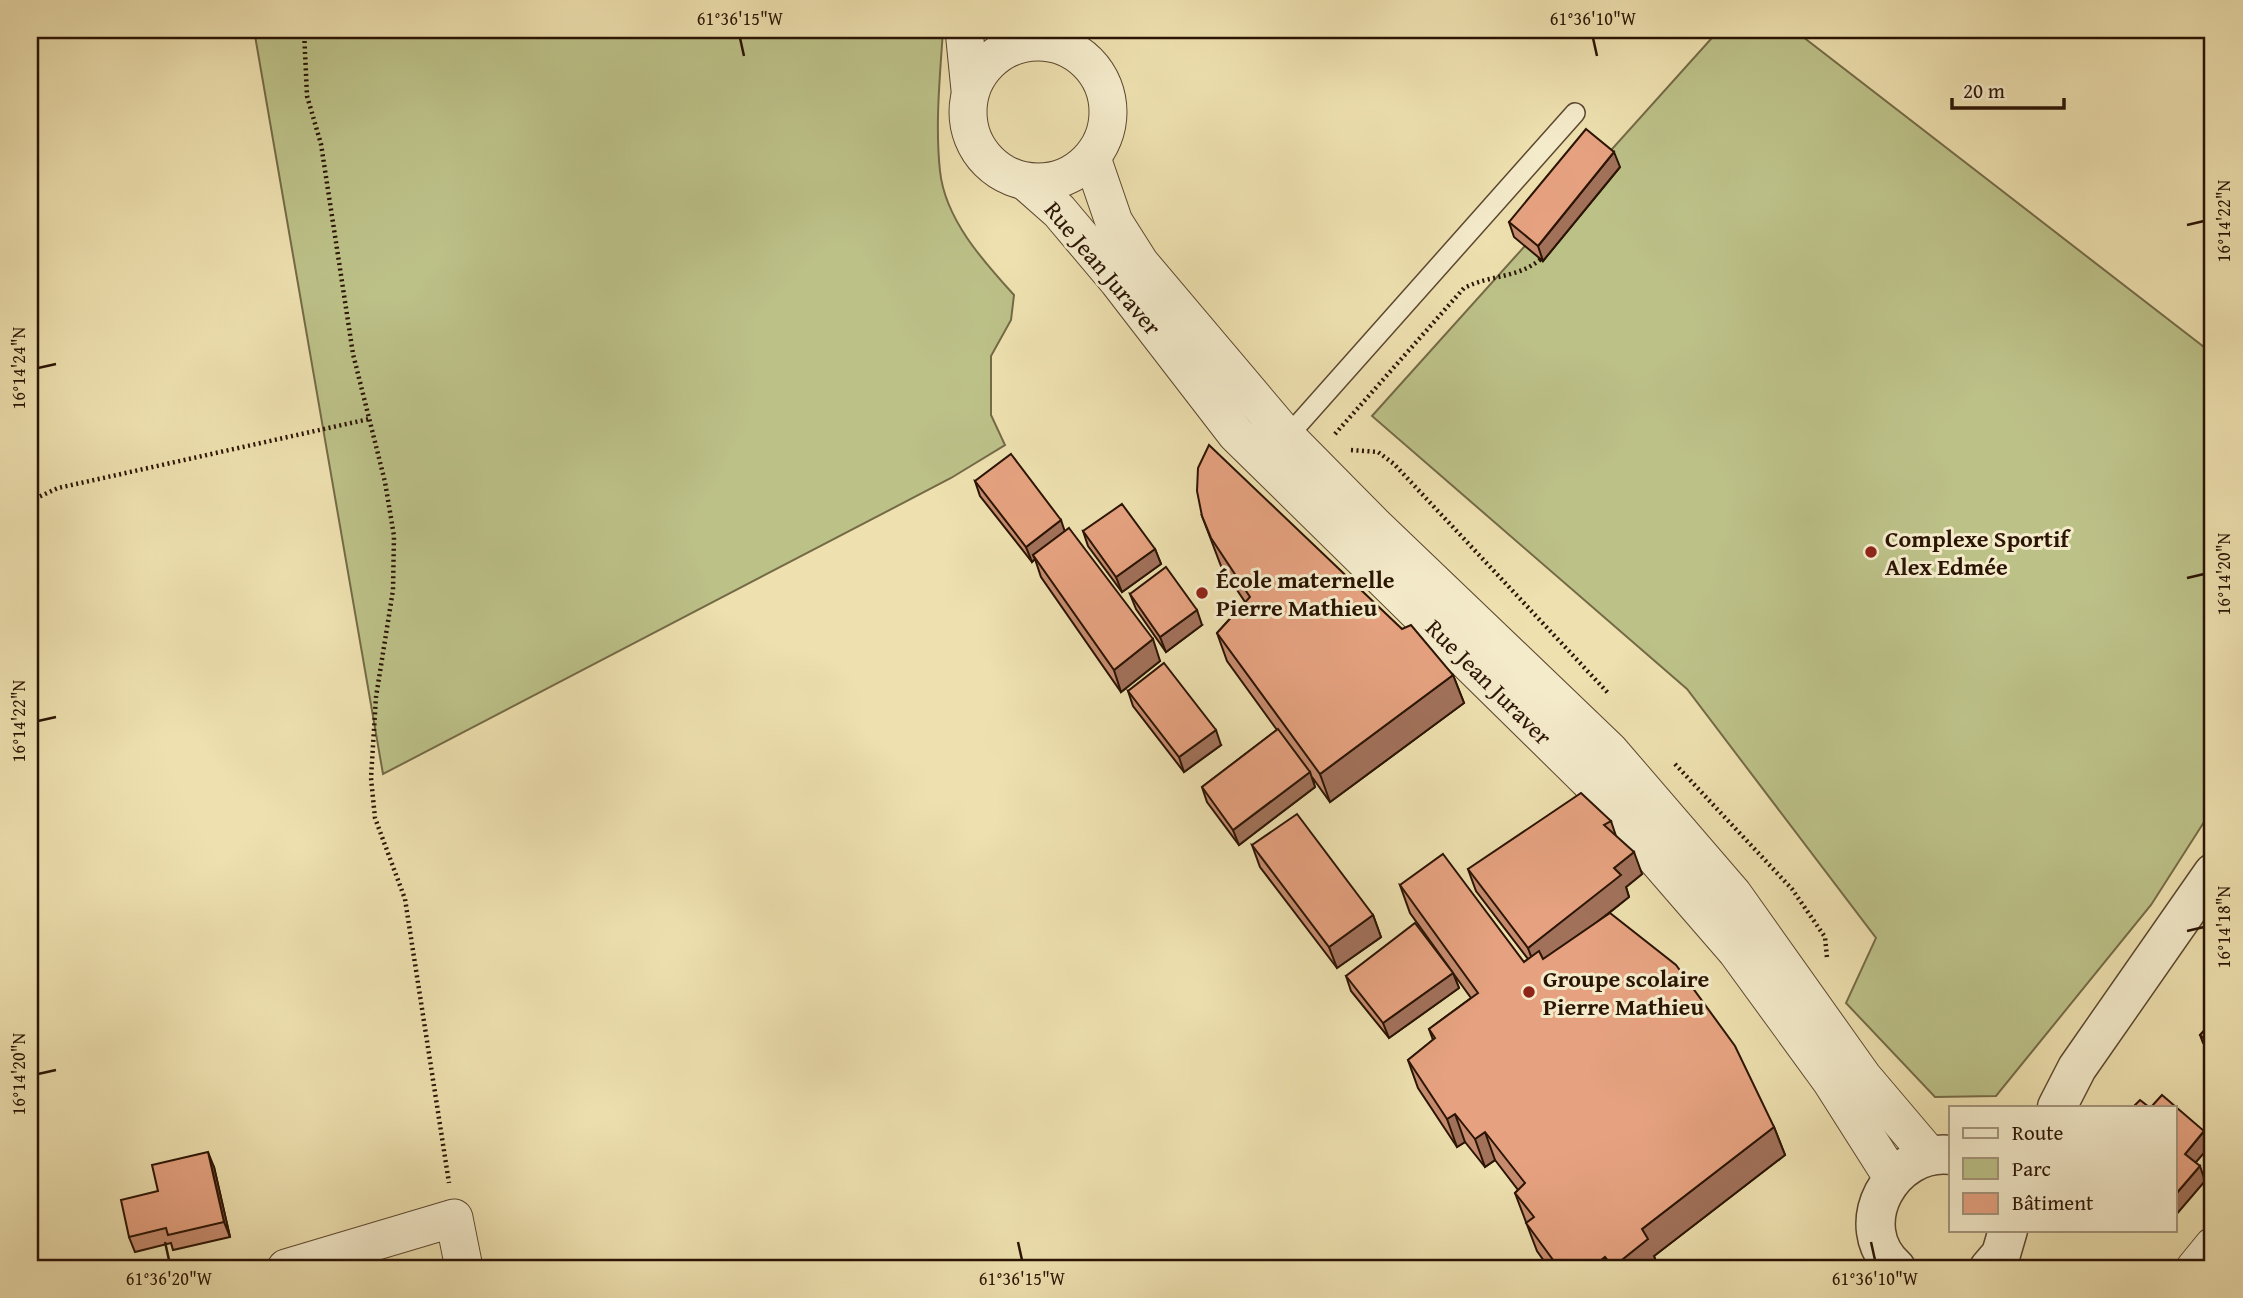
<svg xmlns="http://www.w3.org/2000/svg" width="2243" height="1298" viewBox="0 0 2243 1298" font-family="'Gentium Book Plus',serif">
  <rect width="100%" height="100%" fill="#eee0af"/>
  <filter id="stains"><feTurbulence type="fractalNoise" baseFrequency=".00286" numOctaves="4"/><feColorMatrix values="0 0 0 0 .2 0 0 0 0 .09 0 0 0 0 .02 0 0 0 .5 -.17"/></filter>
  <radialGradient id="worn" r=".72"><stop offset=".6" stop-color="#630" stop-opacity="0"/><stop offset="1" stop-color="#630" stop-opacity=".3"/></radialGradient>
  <g fill="#bcc188" stroke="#746a46" stroke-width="2">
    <path d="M 254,30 L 943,30 C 940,76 935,125 940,171 C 945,219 983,261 1014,295 L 1011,320 L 991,356 L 991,415 L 1005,445 L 951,478 L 383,774 Z"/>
    <polygon points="1719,30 1794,30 2213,354 2213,808 2151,905 1996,1096 1935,1097 1846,1003 1876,938 1687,689 1372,416"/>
  </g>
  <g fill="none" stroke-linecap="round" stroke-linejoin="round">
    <g stroke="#5c472f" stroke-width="22">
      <polyline id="service" points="1287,437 1575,113"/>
    </g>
    <g stroke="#5c472f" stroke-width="39">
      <g id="minor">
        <polyline points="964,30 970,90"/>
        <circle cx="1038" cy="112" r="70"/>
        <polyline points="1092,158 1114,222 1140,263 1287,437 1373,524 1609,750 1733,894 1863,1077 1930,1156"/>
        <polyline points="1026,182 1059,211 1118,281 1236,434 1588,780 1737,952 1831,1081 1892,1177"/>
        <polyline points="286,1268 454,1218 464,1268"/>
        <polyline points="2195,1268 2213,1246"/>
      </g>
    </g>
    <g stroke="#5c472f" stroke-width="41">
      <g id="tertiary">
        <polyline points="2057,1107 2077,1068 2213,873"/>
        <path d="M 1896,1268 C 1848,1226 1892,1148 1951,1155"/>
        <polyline points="1989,1268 2001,1254 2008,1230"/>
      </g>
    </g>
    <g stroke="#2b1404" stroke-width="4.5" stroke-dasharray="2 3.5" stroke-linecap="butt">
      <polyline points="304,30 307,96 321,144 353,354 385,482 394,536 393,590 376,697 371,778 375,818 405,899 449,1183"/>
      <path d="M 1335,434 L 1464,288 C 1492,274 1516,279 1541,259"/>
      <polyline points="1351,450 1378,452 1394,464 1609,694"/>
      <polyline points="30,501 58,488 369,419"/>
      <polyline points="1675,764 1792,889 1825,937 1827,958"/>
    </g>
    <use href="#service" stroke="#f4ebcb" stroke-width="19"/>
    <use href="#minor" stroke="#f4ebcb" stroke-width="37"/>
    <use href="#tertiary" stroke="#f4ebcb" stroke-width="38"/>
  </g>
  <g fill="#c68b6e" stroke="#2b1404" stroke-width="2">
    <polygon points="1620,167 1543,261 1514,237 1509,222"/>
    <polygon points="975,481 1065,531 1160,661 1121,692 1041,577 1035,559 1032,562 980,496"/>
    <polygon points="1202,516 1402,629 1453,675 1464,703 1330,802 1312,777 1315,787 1239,845 1207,802 1202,787 1277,730 1227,661 1217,633 1245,602 1221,566"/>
    <polygon points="1083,531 1155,549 1161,564 1122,592 1088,546"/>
    <polygon points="1130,594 1202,625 1166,652 1136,609"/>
    <polygon points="1128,691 1221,745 1184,772 1133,706"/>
    <polygon points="1611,821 1616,836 1642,874 1626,887 1629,897 1603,918 1774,1127 1785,1155 1654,1256 1658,1267 1657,1268 1549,1268 1537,1251 1515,1193 1518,1190 1495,1160 1485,1167 1465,1142 1457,1147 1418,1088 1408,1060 1433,1040 1429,1029 1471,998 1453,973 1459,988 1389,1038 1351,991 1346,976 1451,970 1410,913 1400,885 1524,962 1528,959 1476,891 1468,869"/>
    <polygon points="1252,845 1373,915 1381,937 1337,968 1260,867"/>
    <polygon points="2213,1021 2213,1052 2203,1043 2200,1035"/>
    <polygon points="214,1167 230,1237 173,1250 171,1243 135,1252 129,1237 158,1191"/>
  </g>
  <g fill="#a1715a" stroke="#2b1404" stroke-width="2">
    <polygon points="1614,152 1620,167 1543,261 1538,246"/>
    <polygon points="1061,520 1066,535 1033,555 1035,559 1032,562 1026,547"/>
    <polygon points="1155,549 1161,564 1122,592 1116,577"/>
    <polygon points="1197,610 1202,625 1166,652 1160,637"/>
    <polygon points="1153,639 1160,661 1121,692 1114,670"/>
    <polygon points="1453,675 1464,703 1330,802 1320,774"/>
    <polygon points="1216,730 1221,745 1184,772 1179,757"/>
    <polygon points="1310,772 1315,787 1239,845 1233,830"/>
    <polygon points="1634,852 1642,874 1626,887 1629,897 1536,970 1528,948 1614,868"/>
    <polygon points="1373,915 1381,937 1337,968 1329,947"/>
    <polygon points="1453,973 1459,988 1389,1038 1383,1023"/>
    <polygon points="1455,1114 1465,1142 1457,1147 1447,1119"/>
    <polygon points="1774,1127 1785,1155 1654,1256 1658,1267 1657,1268 1613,1268 1613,1267 1642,1229"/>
    <polygon points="2204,1131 2210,1146 2190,1169 2185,1154"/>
    <polygon points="1485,1132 1495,1160 1485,1167 1475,1139"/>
    <polygon points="208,1152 214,1167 230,1237 224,1222"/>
    <polygon points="2200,1166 2205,1181 2175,1216 2175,1195"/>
    <polygon points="1605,1257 1609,1268 1591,1268"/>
  </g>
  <g fill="#e6a280" stroke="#2b1404" stroke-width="2">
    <polygon points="1586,129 1614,152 1538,246 1509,222"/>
    <polygon points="1209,445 1402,629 1411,625 1453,675 1320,774 1217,633 1250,597 1211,538 1202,516 1197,491 1198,468"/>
    <polygon points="1011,454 1061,520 1026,547 975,481"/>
    <polygon points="1122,504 1155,549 1116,577 1083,531"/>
    <polygon points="1069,528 1153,639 1114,670 1033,555"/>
    <polygon points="1166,567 1197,610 1160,637 1130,594"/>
    <polygon points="1164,663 1216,730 1179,757 1128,691"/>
    <polygon points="1278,729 1310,772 1233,830 1202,787"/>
    <polygon points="1581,793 1611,821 1604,825 1634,852 1614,868 1621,875 1528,948 1468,869"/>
    <polygon points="1297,814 1373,915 1329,947 1252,845"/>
    <polygon points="1443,854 1524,962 1539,951 1543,959 1610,913 1676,965 1735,1046 1774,1127 1642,1229 1648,1239 1613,1267 1605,1257 1591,1268 1559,1268 1526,1223 1534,1217 1515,1193 1525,1183 1485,1132 1475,1139 1455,1114 1447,1119 1408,1060 1435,1038 1429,1029 1478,993 1400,885"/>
    <polygon points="1415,923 1453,973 1383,1023 1346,976"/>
    <polygon points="2213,1021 2213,1047 2200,1035"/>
    <polygon points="2162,1095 2204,1131 2185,1154 2200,1166 2175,1195 2175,1107 2151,1107"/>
    <polygon points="2140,1100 2149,1107 2133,1107"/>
    <polygon points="208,1152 224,1222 168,1235 166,1228 129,1237 121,1200 158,1191 152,1165"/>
  </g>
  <path fill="none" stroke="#2b1404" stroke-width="2.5" d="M 740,38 L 744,56M 1593,38 L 1597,56M 2187,225 L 2204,221M 38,368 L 56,364M 2187,578 L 2204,574M 38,721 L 56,717M 2187,931 L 2204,927M 38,1074 L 56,1070M 165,1242 L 169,1260M 1018,1242 L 1022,1260M 1871,1242 L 1875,1260"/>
  <g fill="#8f2418" stroke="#f4ebcb" stroke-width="2.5">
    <circle cx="1871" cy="552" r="7"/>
    <circle cx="1202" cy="593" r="7"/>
    <circle cx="1529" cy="992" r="7"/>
  </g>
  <g text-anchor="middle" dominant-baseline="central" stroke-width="6" stroke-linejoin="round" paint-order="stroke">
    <g font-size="24" fill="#2b1404" stroke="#f4ebcb">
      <text transform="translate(1103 268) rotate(50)">Rue Jean Juraver</text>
      <text transform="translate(1489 682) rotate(45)">Rue Jean Juraver</text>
    </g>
    <g font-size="24" font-weight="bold" fill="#2b1404" stroke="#f4ebcb" text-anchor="start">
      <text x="1885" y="538">Complexe Sportif<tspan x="1885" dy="28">Alex Edmée</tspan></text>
      <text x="1216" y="579">École maternelle<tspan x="1216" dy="28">Pierre Mathieu</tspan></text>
      <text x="1543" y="978">Groupe scolaire<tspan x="1543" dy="28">Pierre Mathieu</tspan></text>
    </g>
  </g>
  <rect width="2243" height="1298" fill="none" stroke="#eee0af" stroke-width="77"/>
  <rect x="1949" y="1106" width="228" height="126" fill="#f4ebcb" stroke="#a4957b" stroke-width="2"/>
  <rect x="1963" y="1128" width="35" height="10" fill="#f4ebcb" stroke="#a4957b" stroke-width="2"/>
  <text x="2012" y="1140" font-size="21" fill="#2b1404">Route</text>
  <rect x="1963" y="1158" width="35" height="21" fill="#bcc188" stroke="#a4957b" stroke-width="2"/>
  <text x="2012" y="1176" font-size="21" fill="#2b1404">Parc</text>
  <rect x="1963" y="1193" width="35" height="21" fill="#e6a280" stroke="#a4957b" stroke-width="2"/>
  <text x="2012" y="1210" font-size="21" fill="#2b1404">Bâtiment</text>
  <path d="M1952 98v10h112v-10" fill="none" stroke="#2b1404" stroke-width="3.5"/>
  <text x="1963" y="98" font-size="21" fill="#2b1404" stroke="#f4ebcb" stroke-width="5" paint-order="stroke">20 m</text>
  <rect x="38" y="38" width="2166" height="1222" fill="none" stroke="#2b1404" stroke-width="2.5"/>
  <g font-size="18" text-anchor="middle" fill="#2b1404">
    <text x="740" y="25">61°36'15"W</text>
    <text x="1593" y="25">61°36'10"W</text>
    <text transform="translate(2224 221) rotate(-90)" y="6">16°14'22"N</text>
    <text transform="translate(19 368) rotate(-90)" y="6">16°14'24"N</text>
    <text transform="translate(2224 574) rotate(-90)" y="6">16°14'20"N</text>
    <text transform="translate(19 721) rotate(-90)" y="6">16°14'22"N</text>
    <text transform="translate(2224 927) rotate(-90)" y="6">16°14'18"N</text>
    <text transform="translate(19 1074) rotate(-90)" y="6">16°14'20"N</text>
    <text x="169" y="1285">61°36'20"W</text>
    <text x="1022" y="1285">61°36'15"W</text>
    <text x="1875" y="1285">61°36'10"W</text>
  </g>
  <rect width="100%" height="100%" filter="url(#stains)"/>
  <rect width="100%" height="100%" fill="url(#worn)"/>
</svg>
